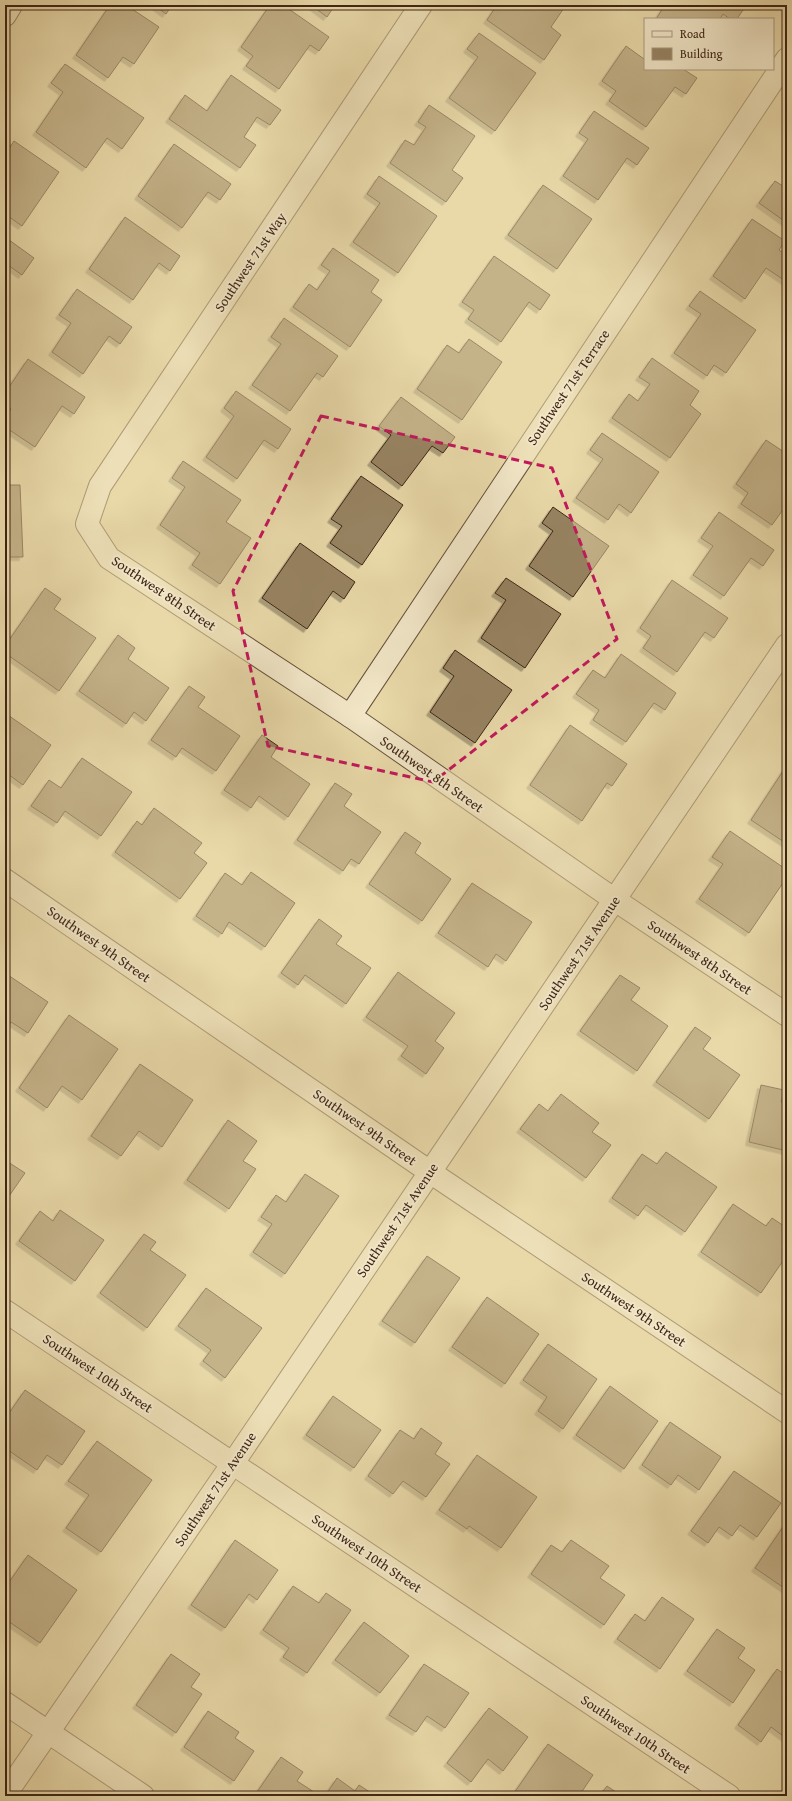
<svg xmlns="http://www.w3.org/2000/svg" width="792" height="1801" viewBox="0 0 792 1801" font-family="'Gentium Book Plus',serif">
  <defs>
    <filter id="shadow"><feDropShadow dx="-3.5" dy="3.5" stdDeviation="0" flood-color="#0004"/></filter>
  </defs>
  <rect width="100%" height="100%" fill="#e9d9a9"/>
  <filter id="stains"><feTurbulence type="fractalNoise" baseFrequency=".005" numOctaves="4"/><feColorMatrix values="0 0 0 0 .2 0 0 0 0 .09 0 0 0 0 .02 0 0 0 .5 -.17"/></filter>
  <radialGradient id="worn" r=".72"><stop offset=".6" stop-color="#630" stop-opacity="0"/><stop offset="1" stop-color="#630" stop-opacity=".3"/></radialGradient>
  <g fill="#978362" stroke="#3e2516" filter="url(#shadow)">
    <polygon points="110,5 126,5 159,27 134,64 123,57 108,78 76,55"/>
    <polygon points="154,5 172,5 166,14"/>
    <polygon points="270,5 283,5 329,37 319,51 310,45 279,89 246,66 253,56 241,47"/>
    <polygon points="311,5 335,5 327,17"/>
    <polygon points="497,5 566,5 551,27 561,35 544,60 487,20"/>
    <polygon points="665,5 742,5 745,7 737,19 730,19 723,14 720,19 656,19"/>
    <polygon points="479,33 536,73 495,131 449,98 478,57 467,49"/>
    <polygon points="626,46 644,59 645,57 645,69 683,69 697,78 686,94 675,87 646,127 609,101 616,91 602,81"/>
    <polygon points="65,64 144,118 122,149 107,138 86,168 36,132 63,92 51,83"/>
    <polygon points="231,75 281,110 270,125 257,117 244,137 256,145 240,168 169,119 185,95 207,111"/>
    <polygon points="429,105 475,136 452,170 463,178 446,202 390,163 405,140 414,145 426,127 418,122"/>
    <polygon points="594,111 649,148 637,165 627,158 598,200 563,176 588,139 579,133"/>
    <polygon points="14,141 59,172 22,226 5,214 5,155"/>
    <polygon points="174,144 231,184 220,200 208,192 182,228 138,196"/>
    <polygon points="379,176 437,216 398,273 353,242 380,203 367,194"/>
    <polygon points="775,181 783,186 787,181 787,223 759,203"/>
    <polygon points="543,185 592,219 557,269 508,235"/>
    <polygon points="125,217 180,256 170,271 159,263 133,300 89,269"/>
    <polygon points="752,219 785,241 779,250 787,255 787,282 766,268 745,299 713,276"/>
    <polygon points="5,237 34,258 22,275 5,263"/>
    <polygon points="333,248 379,280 371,292 382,300 350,347 293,307 309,284 317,290 330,271 321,265"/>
    <polygon points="494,256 550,295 540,310 529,302 501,342 468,319 474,310 462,302"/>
    <polygon points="77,289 132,327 120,344 109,336 83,374 52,352 71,323 59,315"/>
    <polygon points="700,291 756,330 726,373 714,365 707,376 674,353 701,314 689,306"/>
    <polygon points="284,318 338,356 323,377 317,373 290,411 252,385 281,344 271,337"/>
    <polygon points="469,339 502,362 462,420 417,389 447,345 459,353"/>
    <polygon points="652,358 699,391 690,405 701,414 670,458 612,418 629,394 638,401 650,384 639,377"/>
    <polygon points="28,359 85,397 74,414 62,406 35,447 5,427 5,419 11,409 5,405 5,393"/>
    <polygon points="236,391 291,429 278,449 264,440 237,479 206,457 234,416 224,408"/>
    <polygon points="401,397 455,437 443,453 432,446 402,486 371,462 391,435 379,426"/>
    <polygon points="602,433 659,472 631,513 619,504 608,520 576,498 603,459 590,450"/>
    <polygon points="766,440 787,454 787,504 772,525 741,504 748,493 736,484"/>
    <polygon points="183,461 241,500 226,522 251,538 220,584 192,565 200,553 160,525 185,487 172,478"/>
    <polygon points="361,476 403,505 362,565 330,543 342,526 331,519"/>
    <polygon points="5,485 20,485 23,557 5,557"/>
    <polygon points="553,507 609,546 573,597 529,566 553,531 542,523"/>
    <polygon points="719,512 774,550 763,566 751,558 724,596 693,575 713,546 701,538"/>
    <polygon points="300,543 355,582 344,599 333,591 307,629 262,598"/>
    <polygon points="506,578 561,614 525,668 481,638 506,600 495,593"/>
    <polygon points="672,580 728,618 714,638 705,632 677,672 643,648 651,636 640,628"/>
    <polygon points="45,588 61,599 54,609 96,638 59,691 5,653 5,646"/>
    <polygon points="118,635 135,648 128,659 169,688 146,721 134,712 126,724 79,691"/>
    <polygon points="455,650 512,690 475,743 430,712 454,676 443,668"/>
    <polygon points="621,654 676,693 665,710 654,703 626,742 593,720 599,710 576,694 593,670 605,678"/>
    <polygon points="189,686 205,697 198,707 240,736 216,771 182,748 176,757 151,740"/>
    <polygon points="5,713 51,745 23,785 5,772"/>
    <polygon points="570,725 627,764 612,786 607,783 582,821 530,785"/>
    <polygon points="262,735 278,746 271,757 310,784 288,817 259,796 251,808 224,790"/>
    <polygon points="82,758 132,792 101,836 65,811 57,823 31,806 49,780 61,788"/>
    <polygon points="785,768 787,769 787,844 751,820"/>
    <polygon points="335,783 352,794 344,806 381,832 359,864 351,859 343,871 297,840"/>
    <polygon points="154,808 202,843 194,853 207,863 180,899 115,852 137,821 142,825"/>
    <polygon points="730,831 787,870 787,877 749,933 699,899 723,864 712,857"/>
    <polygon points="405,832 421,843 415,853 451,879 422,921 369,884"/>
    <polygon points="251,872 295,903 265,947 229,922 222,934 196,916 225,873 242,885"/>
    <polygon points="472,883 532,922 506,961 496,954 488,967 438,933"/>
    <polygon points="319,919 342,936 336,944 371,968 346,1004 305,975 298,985 281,973"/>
    <polygon points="398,972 455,1013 435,1041 444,1048 426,1074 401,1056 408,1046 366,1017"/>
    <polygon points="5,973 48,1002 28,1033 11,1022 5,1031"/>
    <polygon points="620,975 640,988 631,1000 668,1026 637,1071 580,1031"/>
    <polygon points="69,1015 118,1049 82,1100 62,1086 47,1108 19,1088"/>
    <polygon points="695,1027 711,1038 703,1049 740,1075 709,1119 656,1082"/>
    <polygon points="140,1064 193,1100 162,1147 139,1131 121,1156 91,1136"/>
    <polygon points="761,1085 784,1090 781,1102 787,1103 787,1151 749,1142"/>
    <polygon points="561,1094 599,1123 592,1132 611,1145 586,1178 520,1129 539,1104 548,1111"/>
    <polygon points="228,1120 257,1141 243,1161 256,1169 229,1209 187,1180"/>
    <polygon points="666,1152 717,1187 685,1232 646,1205 638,1216 612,1198 642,1154 657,1164"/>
    <polygon points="5,1160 25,1173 5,1202"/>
    <polygon points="305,1174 339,1196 285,1274 253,1252 272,1224 261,1217 276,1195 286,1202"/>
    <polygon points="733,1204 766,1226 772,1218 787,1228 787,1255 761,1293 701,1252"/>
    <polygon points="60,1210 104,1240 75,1281 19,1241 40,1211 53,1221"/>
    <polygon points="144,1234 156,1242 150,1250 186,1275 147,1328 100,1293"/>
    <polygon points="427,1256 460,1278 415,1343 382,1321"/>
    <polygon points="206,1288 262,1328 225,1378 203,1361 211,1350 178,1326"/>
    <polygon points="487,1297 539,1334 505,1384 452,1347"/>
    <polygon points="548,1344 597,1379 563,1429 538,1411 547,1397 523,1380"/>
    <polygon points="610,1386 658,1421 624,1469 576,1435"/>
    <polygon points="25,1390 85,1431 62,1465 47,1455 37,1470 5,1448 5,1419"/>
    <polygon points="333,1396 381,1430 354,1468 306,1435"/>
    <polygon points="670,1422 721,1457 699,1490 678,1475 671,1485 642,1465"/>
    <polygon points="421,1428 442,1443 435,1454 450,1464 426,1497 403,1481 393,1494 368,1476 400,1430 414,1439"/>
    <polygon points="97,1441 152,1480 101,1552 66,1528 89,1495 68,1481"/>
    <polygon points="477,1455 537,1497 501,1548 469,1526 467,1529 439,1510"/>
    <polygon points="734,1471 781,1503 757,1537 740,1525 732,1536 719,1527 708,1543 691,1531"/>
    <polygon points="787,1521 787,1590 755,1568"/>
    <polygon points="235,1540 278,1570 257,1600 249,1594 225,1628 191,1605"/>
    <polygon points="571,1540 609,1566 600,1578 625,1595 604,1625 531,1574 551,1545 562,1552"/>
    <polygon points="28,1555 77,1590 40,1643 8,1621 5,1623 5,1588"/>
    <polygon points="293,1586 319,1603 326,1593 351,1610 307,1673 283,1657 289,1648 263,1630"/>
    <polygon points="662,1597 694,1619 660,1669 617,1639 635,1614 645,1621"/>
    <polygon points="364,1622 409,1656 380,1693 335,1660"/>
    <polygon points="717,1629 745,1648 738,1658 755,1670 733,1703 687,1671"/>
    <polygon points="171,1654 200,1674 191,1687 202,1694 176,1733 136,1705"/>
    <polygon points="424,1664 469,1693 445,1728 427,1716 416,1732 389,1715"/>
    <polygon points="777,1669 787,1676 787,1739 771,1727 761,1742 738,1725"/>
    <polygon points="489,1708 528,1737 503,1771 488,1759 471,1782 447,1763"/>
    <polygon points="208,1711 239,1732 235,1738 254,1751 234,1781 184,1747"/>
    <polygon points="548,1744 593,1775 579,1796 512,1796"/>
    <polygon points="281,1757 303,1772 297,1781 314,1792 312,1796 255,1795"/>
    <polygon points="337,1778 355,1791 359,1785 376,1796 325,1796"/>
    <polygon points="607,1786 622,1796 599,1796"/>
  </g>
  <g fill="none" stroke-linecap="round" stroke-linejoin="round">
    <g stroke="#69523b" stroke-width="24">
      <g id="street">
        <polyline points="421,5 100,486 87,524 109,558 350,716 615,900 787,1015"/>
        <polyline points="350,716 787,59"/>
        <polyline points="5,880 430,1172 787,1412"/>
        <polyline points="5,1311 729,1796"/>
        <polyline points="5,1703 143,1796"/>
        <polyline points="5,1795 233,1463 787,645"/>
      </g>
    </g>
    <g stroke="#3e2516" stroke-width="24">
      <polyline id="secondary" points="5,15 11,5"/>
    </g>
    <use href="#street" stroke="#f1e6c7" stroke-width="22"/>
    <use href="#secondary" stroke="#f1e6c7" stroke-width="22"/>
  </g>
  <path d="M0 0H792V1801H0ZM 321,416 L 552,468 L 617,639 L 433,782 L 268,746 L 233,591 Z" fill="#e9d9a9" fill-opacity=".55" fill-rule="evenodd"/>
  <path fill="none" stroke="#c2185b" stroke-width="3" stroke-dasharray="8 5" stroke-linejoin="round" d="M 321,416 L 552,468 L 617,639 L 433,782 L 268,746 L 233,591 Z"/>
  <g text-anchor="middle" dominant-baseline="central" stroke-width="4" stroke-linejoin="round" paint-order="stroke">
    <g font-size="14" fill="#3e2516" stroke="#f1e6c7">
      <text transform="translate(250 262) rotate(-56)">Southwest 71st Way</text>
      <text transform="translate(568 387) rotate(-56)">Southwest 71st Terrace</text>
      <text transform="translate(164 593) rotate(34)">Southwest 8th Street</text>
      <text transform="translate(432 774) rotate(35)">Southwest 8th Street</text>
      <text transform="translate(99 944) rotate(35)">Southwest 9th Street</text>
      <text transform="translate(579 953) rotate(-56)">Southwest 71st Avenue</text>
      <text transform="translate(700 957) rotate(34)">Southwest 8th Street</text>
      <text transform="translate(365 1127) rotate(35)">Southwest 9th Street</text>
      <text transform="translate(397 1220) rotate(-56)">Southwest 71st Avenue</text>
      <text transform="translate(634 1309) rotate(34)">Southwest 9th Street</text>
      <text transform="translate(98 1373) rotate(34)">Southwest 10th Street</text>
      <text transform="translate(215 1489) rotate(-56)">Southwest 71st Avenue</text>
      <text transform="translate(367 1553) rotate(34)">Southwest 10th Street</text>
      <text transform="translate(636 1734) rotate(34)">Southwest 10th Street</text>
    </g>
  </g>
  <rect width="792" height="1801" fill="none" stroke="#e9d9a9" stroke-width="20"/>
  <rect x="6" y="6" width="780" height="1789" fill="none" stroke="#3e2516" stroke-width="2"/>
  <rect x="10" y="10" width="772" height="1781" fill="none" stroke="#3e2516"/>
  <rect x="644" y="18" width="130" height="52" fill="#f1e6c7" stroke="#a99980"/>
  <rect x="652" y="31" width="20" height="6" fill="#f1e6c7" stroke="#a99980"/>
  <text x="680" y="38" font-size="12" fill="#3e2516">Road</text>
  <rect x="652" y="48" width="20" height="12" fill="#978362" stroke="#a99980"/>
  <text x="680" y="58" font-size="12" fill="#3e2516">Building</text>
  <rect width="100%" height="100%" filter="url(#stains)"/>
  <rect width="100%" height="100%" fill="url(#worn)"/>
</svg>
